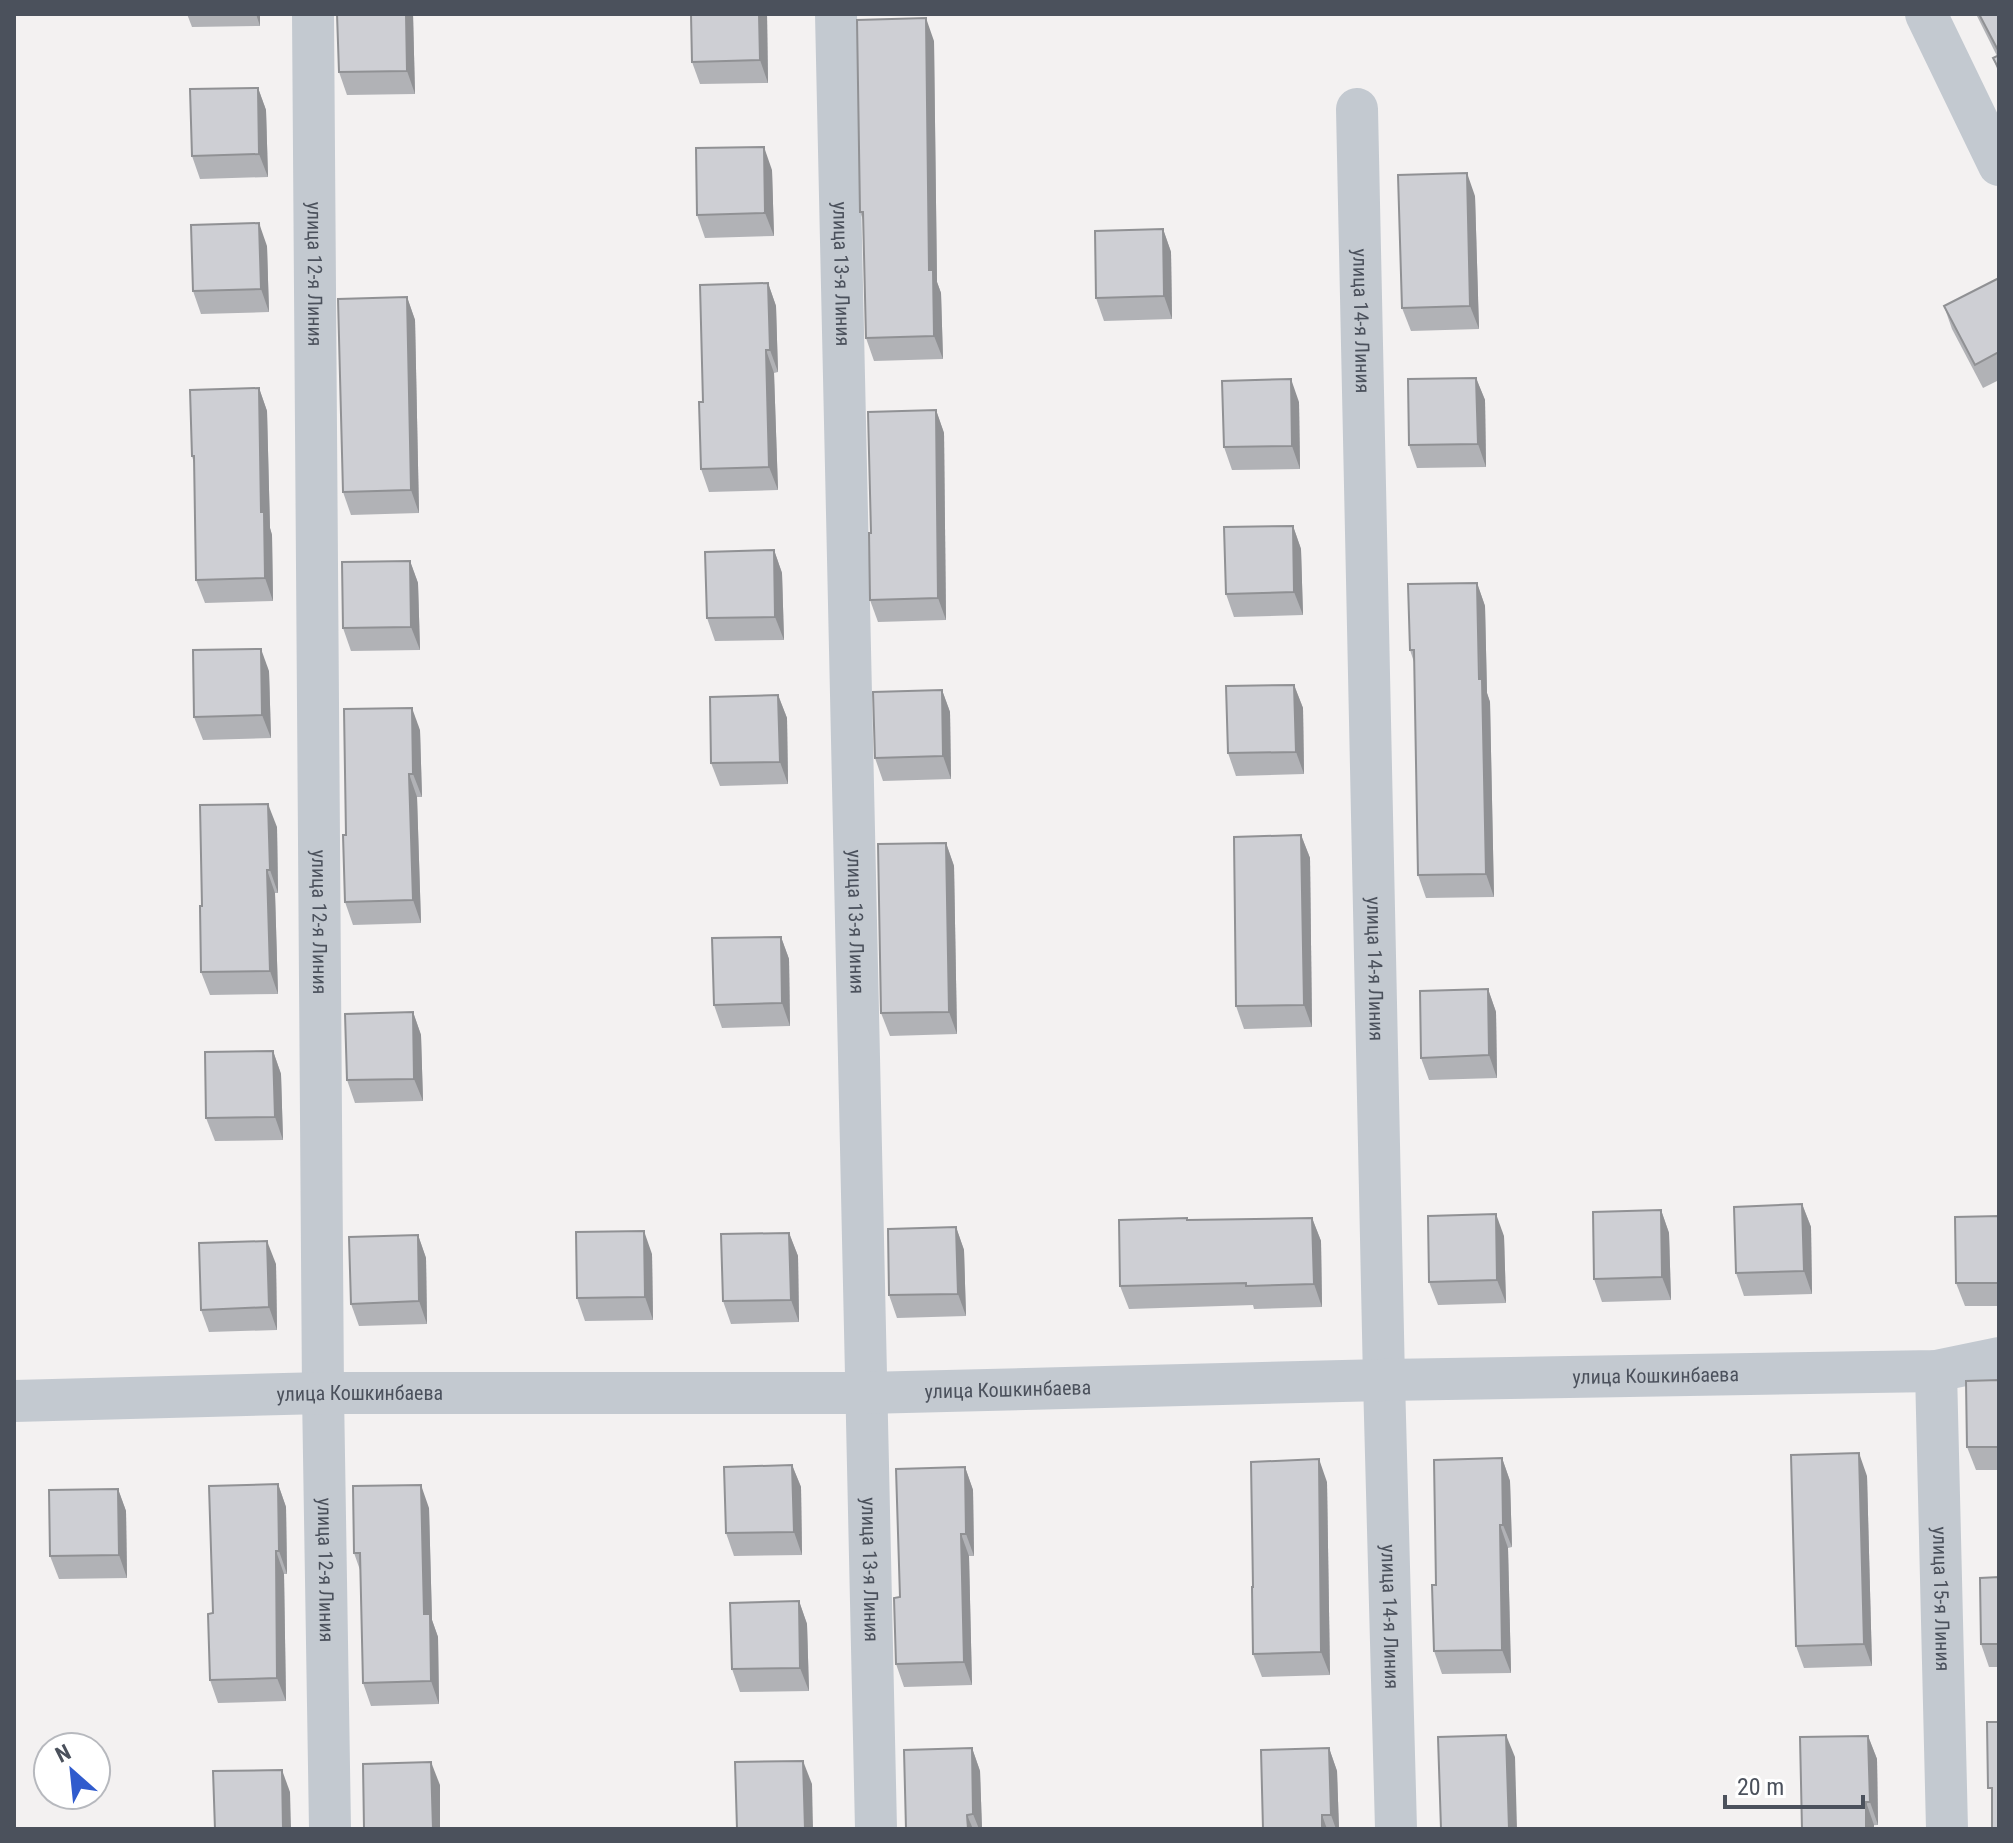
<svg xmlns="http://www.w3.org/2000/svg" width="2013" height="1843" viewBox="0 0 2013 1843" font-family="'Roboto Condensed',sans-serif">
  <rect width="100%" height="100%" fill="#f3f1f1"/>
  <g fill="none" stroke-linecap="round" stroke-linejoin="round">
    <g stroke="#c3c9d0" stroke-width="42">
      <path id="s1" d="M 313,14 L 323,1393 L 330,1829"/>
      <path id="s2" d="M 836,14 L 876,1829"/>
      <polyline points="1926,14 1999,165"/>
      <path id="s3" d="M 1357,109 L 1384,1380 L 1396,1829"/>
      <path id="s4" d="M 1936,1371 L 1947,1829"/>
      <path id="s5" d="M 14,1401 L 323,1393 L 865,1393 L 1384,1380 L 1936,1371 L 1999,1358"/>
    </g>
  </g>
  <g fill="#b1b2b6">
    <polygon points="187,14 260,14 260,26 192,27"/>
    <polygon points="413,14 415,94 347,95 339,72"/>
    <polygon points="691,14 767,14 768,83 700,84 692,62"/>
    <polygon points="1976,14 1999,14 1999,74 1993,58 1997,56"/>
    <polygon points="934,41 937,282 941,293 943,359 874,361 866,338 864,222 860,212"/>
    <polygon points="258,88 266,110 268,177 200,179 192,156"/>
    <polygon points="772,170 774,236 705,238 697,215"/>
    <polygon points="1475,196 1479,329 1411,331 1402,308"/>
    <polygon points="1163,229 1171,252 1172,319 1104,321 1096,298"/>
    <polygon points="267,246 269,312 201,314 193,291"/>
    <polygon points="1999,278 1999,380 1983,388 1952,329 1944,306"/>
    <polygon points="768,283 776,306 778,372 774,373 778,490 709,492 701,469 703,402"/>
    <polygon points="407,297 415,320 419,513 351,515 343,492"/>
    <polygon points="1476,378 1485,400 1486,467 1417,468 1409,445"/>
    <polygon points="259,388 267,411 270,528 272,535 273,601 205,603 196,580 194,463 192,456"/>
    <polygon points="1299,402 1300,469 1232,470 1224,447"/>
    <polygon points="936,410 944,433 946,620 878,622 870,600 871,533"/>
    <polygon points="1293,526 1301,549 1303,615 1234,617 1226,594"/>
    <polygon points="774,550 782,573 784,640 715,641 707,618"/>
    <polygon points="410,561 418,583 420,650 351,651 343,628"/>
    <polygon points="1477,583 1485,606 1487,693 1490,702 1494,897 1426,898 1418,875 1414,662 1410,650"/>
    <polygon points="269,671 271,738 203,740 194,717"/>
    <polygon points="1294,685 1303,708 1304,774 1236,776 1228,753"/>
    <polygon points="942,690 950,712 951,779 883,781 875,758"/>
    <polygon points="778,695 787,718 788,784 720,786 711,763"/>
    <polygon points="420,730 422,797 417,797 421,923 353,925 345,902"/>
    <polygon points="277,827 278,893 275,893 278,994 210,995 201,972 202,906"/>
    <polygon points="1301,835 1310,858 1312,1027 1244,1029 1236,1006"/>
    <polygon points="946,843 954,866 957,1034 890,1036 881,1013"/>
    <polygon points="781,937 789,959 790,1026 722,1028 714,1005"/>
    <polygon points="1488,989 1496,1012 1497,1078 1429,1080 1421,1058"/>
    <polygon points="413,1012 421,1035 423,1101 355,1103 347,1080"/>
    <polygon points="273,1051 281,1074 283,1140 215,1141 206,1118"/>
    <polygon points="1802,1204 1811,1227 1812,1294 1744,1296 1736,1273"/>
    <polygon points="1661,1210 1669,1233 1671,1300 1602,1302 1594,1279"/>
    <polygon points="1999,1216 1999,1306 1965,1306 1956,1283"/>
    <polygon points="1187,1218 1188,1220 1312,1218 1321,1241 1322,1307 1254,1309 1253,1305 1129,1309 1120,1286"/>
    <polygon points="956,1227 964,1250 966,1316 897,1318 889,1295"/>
    <polygon points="789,1233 798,1256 799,1322 731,1324 723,1301"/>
    <polygon points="418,1235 426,1258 427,1324 359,1326 351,1304"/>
    <polygon points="1504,1236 1506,1303 1438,1305 1429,1282"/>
    <polygon points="652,1254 653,1320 585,1321 577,1298"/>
    <polygon points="276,1264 277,1330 209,1332 201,1310"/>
    <polygon points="1999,1380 1999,1470 1976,1470 1967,1447"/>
    <polygon points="1502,1458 1510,1481 1512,1547 1508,1548 1511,1673 1442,1674 1434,1651 1436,1585"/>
    <polygon points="792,1465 801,1487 802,1555 734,1556 726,1533"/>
    <polygon points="965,1467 973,1490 974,1556 969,1556 972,1685 904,1687 896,1664 900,1597"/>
    <polygon points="1867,1476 1872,1666 1804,1668 1796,1646"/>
    <polygon points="1327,1482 1330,1675 1262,1677 1253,1654"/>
    <polygon points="278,1484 286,1507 287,1574 284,1574 286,1701 218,1703 210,1680 213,1613"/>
    <polygon points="118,1489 126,1511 127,1578 59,1579 50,1556"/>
    <polygon points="429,1508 432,1620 438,1637 439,1704 371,1706 363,1683 360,1570 354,1553"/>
    <polygon points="1999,1577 1999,1667 1989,1667 1981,1644"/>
    <polygon points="799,1601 807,1624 809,1691 740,1692 732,1669"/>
    <polygon points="1868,1736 1877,1759 1878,1825 1802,1829"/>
    <polygon points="972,1748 980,1771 982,1829 906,1829"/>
    <polygon points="1329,1748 1337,1771 1339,1829 1263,1829"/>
  </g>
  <g fill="#909194">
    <polygon points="256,14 260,14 260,26"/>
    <polygon points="406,14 413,14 415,94 407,71"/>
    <polygon points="759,14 767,14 768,83 760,60"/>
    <polygon points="926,18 934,41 937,282 941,293 943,359 934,336 929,270"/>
    <polygon points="258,88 266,110 268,177 259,154"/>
    <polygon points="764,147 772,170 774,236 765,213"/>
    <polygon points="1467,173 1475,196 1479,329 1470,306"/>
    <polygon points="259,223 267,246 269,312 261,289"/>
    <polygon points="1163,229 1171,252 1172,319 1164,296"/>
    <polygon points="768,283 776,306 778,372 770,350"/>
    <polygon points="407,297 415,320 419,513 411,490"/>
    <polygon points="766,350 774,373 778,490 769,467"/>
    <polygon points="1476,378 1485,400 1486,467 1478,444"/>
    <polygon points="1291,379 1299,402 1300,469 1292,446"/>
    <polygon points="259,388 267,411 270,528 272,535 273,601 265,578 261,512"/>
    <polygon points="936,410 944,433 946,620 938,598"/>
    <polygon points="1293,526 1301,549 1303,615 1294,592"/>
    <polygon points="774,550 782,573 784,640 775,617"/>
    <polygon points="410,561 418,583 420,650 411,627"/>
    <polygon points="1477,583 1485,606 1487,693 1490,702 1494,897 1486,874"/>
    <polygon points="261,649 269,671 271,738 262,715"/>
    <polygon points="1294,685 1303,708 1304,774 1296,752"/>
    <polygon points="942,690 950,712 951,779 943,756"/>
    <polygon points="778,695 787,718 788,784 780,762"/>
    <polygon points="412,708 420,730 422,797 413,774"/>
    <polygon points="409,774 417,797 421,923 413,900"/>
    <polygon points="268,804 277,827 278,893 270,870"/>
    <polygon points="1301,835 1310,858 1312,1027 1304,1005"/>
    <polygon points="946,843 954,866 957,1034 949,1012"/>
    <polygon points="267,870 275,893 278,994 270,971"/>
    <polygon points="781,937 789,959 790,1026 782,1003"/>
    <polygon points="1488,989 1496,1012 1497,1078 1489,1055"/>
    <polygon points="413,1012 421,1035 423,1101 414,1079"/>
    <polygon points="273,1051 281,1074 283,1140 275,1117"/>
    <polygon points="1802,1204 1811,1227 1812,1294 1804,1271"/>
    <polygon points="1661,1210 1669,1233 1671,1300 1662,1277"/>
    <polygon points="1496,1214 1504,1236 1506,1303 1497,1280"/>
    <polygon points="1312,1218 1321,1241 1322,1307 1314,1284"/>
    <polygon points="956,1227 964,1250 966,1316 958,1294"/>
    <polygon points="644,1231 652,1254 653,1320 645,1297"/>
    <polygon points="789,1233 798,1256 799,1322 791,1300"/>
    <polygon points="418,1235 426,1258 427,1324 419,1301"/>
    <polygon points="267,1241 276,1264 277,1330 269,1307"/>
    <polygon points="1859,1453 1867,1476 1872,1666 1864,1644"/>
    <polygon points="1502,1458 1510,1481 1512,1547 1503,1525"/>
    <polygon points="1319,1459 1327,1482 1330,1675 1321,1652"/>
    <polygon points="792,1465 801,1487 802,1555 794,1532"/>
    <polygon points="965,1467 973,1490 974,1556 966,1534"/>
    <polygon points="278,1484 286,1507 287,1574 279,1551"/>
    <polygon points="421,1485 429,1508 432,1620 438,1637 439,1704 431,1681 424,1614"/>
    <polygon points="118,1489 126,1511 127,1578 119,1555"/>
    <polygon points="1500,1525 1508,1548 1511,1673 1502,1650"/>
    <polygon points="961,1534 969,1556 972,1685 964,1662"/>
    <polygon points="276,1551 284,1574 286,1701 277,1678"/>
    <polygon points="799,1601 807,1624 809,1691 800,1668"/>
    <polygon points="1506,1735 1515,1757 1517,1829 1509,1829"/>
    <polygon points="1868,1736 1877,1759 1878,1825 1870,1802"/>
    <polygon points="972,1748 980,1771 982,1829 979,1829 973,1814"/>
    <polygon points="1329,1748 1337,1771 1339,1829 1336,1829 1331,1815"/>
    <polygon points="803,1761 812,1784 813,1829 805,1829"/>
    <polygon points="431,1762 440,1785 440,1829 433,1829"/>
    <polygon points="282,1770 290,1792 291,1829 283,1829"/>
    <polygon points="1866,1802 1874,1825 1874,1829 1866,1829"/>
    <polygon points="967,1815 973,1829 968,1829"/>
    <polygon points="1322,1815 1327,1829 1322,1829"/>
  </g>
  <g fill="#cecfd4" stroke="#909194" stroke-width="2">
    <polygon points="337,14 406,14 407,71 339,72"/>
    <polygon points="691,14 759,14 760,60 692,62"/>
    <polygon points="1979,14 1999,14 1999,52"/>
    <polygon points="926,18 929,270 933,270 934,336 866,338 863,212 860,212 857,20"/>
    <polygon points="1999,55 1999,69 1993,58"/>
    <polygon points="258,88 259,154 192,156 190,89"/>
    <polygon points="764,147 765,213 697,215 696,148"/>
    <polygon points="1467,173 1470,306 1402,308 1398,175"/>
    <polygon points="259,223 261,289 193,291 191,225"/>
    <polygon points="1163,229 1164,296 1096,298 1095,231"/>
    <polygon points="1999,278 1999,352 1975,365 1944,306"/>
    <polygon points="768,283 770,350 766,350 769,467 701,469 699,402 703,402 700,285"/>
    <polygon points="407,297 411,490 343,492 338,299"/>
    <polygon points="1476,378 1478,444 1409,445 1408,379"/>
    <polygon points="1291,379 1292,446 1224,447 1222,381"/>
    <polygon points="259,388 261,512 264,512 265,578 196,580 194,456 192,456 190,390"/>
    <polygon points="936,410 938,598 870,600 869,533 871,533 868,412"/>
    <polygon points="1293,526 1294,592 1226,594 1224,527"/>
    <polygon points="774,550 775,617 707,618 705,552"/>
    <polygon points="410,561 411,627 343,628 342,562"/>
    <polygon points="1477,583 1479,679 1482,679 1486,874 1418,875 1414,650 1410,650 1408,584"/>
    <polygon points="261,649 262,715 194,717 193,650"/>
    <polygon points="1294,685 1296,752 1228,753 1226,686"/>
    <polygon points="942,690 943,756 875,758 873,692"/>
    <polygon points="778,695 780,762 711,763 710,697"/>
    <polygon points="412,708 413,774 409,774 413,900 345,902 343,835 346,835 344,709"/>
    <polygon points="268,804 270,870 267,870 270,971 201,972 200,906 202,906 200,805"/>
    <polygon points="1301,835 1304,1005 1236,1006 1234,837"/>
    <polygon points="946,843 949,1012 881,1013 878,844"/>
    <polygon points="781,937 782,1003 714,1005 712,938"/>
    <polygon points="1488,989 1489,1055 1421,1058 1420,991"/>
    <polygon points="413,1012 414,1079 347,1080 345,1014"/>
    <polygon points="273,1051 275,1117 206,1118 205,1052"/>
    <polygon points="1802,1204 1804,1271 1736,1273 1734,1207"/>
    <polygon points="1661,1210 1662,1277 1594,1279 1593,1212"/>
    <polygon points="1496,1214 1497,1280 1429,1282 1428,1216"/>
    <polygon points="1999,1216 1999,1283 1956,1283 1955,1217"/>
    <polygon points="1187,1218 1187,1220 1312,1218 1314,1284 1246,1286 1246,1283 1120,1286 1119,1220"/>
    <polygon points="956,1227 958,1294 889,1295 888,1229"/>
    <polygon points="644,1231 645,1297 577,1298 576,1232"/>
    <polygon points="789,1233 791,1300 723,1301 721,1234"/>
    <polygon points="418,1235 419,1301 351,1304 349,1237"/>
    <polygon points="267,1241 269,1307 201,1310 199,1243"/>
    <polygon points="1999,1380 1999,1447 1967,1447 1966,1381"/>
    <polygon points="1859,1453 1864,1644 1796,1646 1791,1455"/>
    <polygon points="1502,1458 1503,1525 1500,1525 1502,1650 1434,1651 1432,1585 1436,1585 1434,1460"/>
    <polygon points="1319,1459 1321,1652 1253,1654 1252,1587 1253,1587 1251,1462"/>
    <polygon points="792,1465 794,1532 726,1533 724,1467"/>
    <polygon points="965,1467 966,1534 961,1534 964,1662 896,1664 894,1598 900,1597 896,1469"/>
    <polygon points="278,1484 279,1551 276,1551 277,1678 210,1680 208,1614 213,1613 209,1486"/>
    <polygon points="421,1485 424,1614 430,1614 431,1681 363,1683 360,1553 354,1553 353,1486"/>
    <polygon points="118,1489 119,1555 50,1556 49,1490"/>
    <polygon points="1999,1577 1999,1644 1981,1644 1980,1578"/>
    <polygon points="799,1601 800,1668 732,1669 730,1603"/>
    <polygon points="1987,1722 1999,1722 1999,1829 1992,1829 1992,1788 1988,1788"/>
    <polygon points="1506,1735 1509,1829 1441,1829 1438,1737"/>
    <polygon points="1868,1736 1870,1802 1866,1802 1866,1829 1802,1829 1800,1737"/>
    <polygon points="972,1748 973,1814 967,1815 968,1829 906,1829 904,1750"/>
    <polygon points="1329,1748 1331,1815 1322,1815 1322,1829 1263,1829 1261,1750"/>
    <polygon points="803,1761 805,1829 737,1829 735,1762"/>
    <polygon points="431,1762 433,1829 364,1829 363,1764"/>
    <polygon points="282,1770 283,1829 215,1829 213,1771"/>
  </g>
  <g text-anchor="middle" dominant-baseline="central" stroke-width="7" stroke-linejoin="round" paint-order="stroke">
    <g font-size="20" fill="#4b515c" stroke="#fff">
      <text stroke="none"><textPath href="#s1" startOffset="260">улица 12-я Линия</textPath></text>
      <text stroke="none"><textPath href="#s2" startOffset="260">улица 13-я Линия</textPath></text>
      <text stroke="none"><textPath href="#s3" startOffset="212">улица 14-я Линия</textPath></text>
      <text stroke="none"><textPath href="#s1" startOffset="908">улица 12-я Линия</textPath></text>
      <text stroke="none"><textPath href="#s2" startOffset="908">улица 13-я Линия</textPath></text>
      <text stroke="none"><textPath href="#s3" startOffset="860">улица 14-я Линия</textPath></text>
      <text stroke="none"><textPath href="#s5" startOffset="1642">улица Кошкинбаева</textPath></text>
      <text stroke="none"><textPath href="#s5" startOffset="994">улица Кошкинбаева</textPath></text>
      <text stroke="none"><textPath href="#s5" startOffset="346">улица Кошкинбаева</textPath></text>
      <text stroke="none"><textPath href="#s1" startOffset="1556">улица 12-я Линия</textPath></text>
      <text stroke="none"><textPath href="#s2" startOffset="1556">улица 13-я Линия</textPath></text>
      <text stroke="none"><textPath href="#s4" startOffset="228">улица 15-я Линия</textPath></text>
      <text stroke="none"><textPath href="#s3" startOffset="1508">улица 14-я Линия</textPath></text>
    </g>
  </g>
  <rect width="2013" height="1843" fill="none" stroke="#4b515c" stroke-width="32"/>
  <g transform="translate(72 1771) rotate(333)"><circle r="38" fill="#ffffff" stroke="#b7b9be" stroke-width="2"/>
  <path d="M0-6L14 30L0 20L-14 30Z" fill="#305bcd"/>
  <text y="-12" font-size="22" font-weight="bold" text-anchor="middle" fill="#4b515c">N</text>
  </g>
  <path d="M1725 1795v12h138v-12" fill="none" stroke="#4b515c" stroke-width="4"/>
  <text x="1737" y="1795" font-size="24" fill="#4b515c" stroke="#ffffff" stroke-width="6" paint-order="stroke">20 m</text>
</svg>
